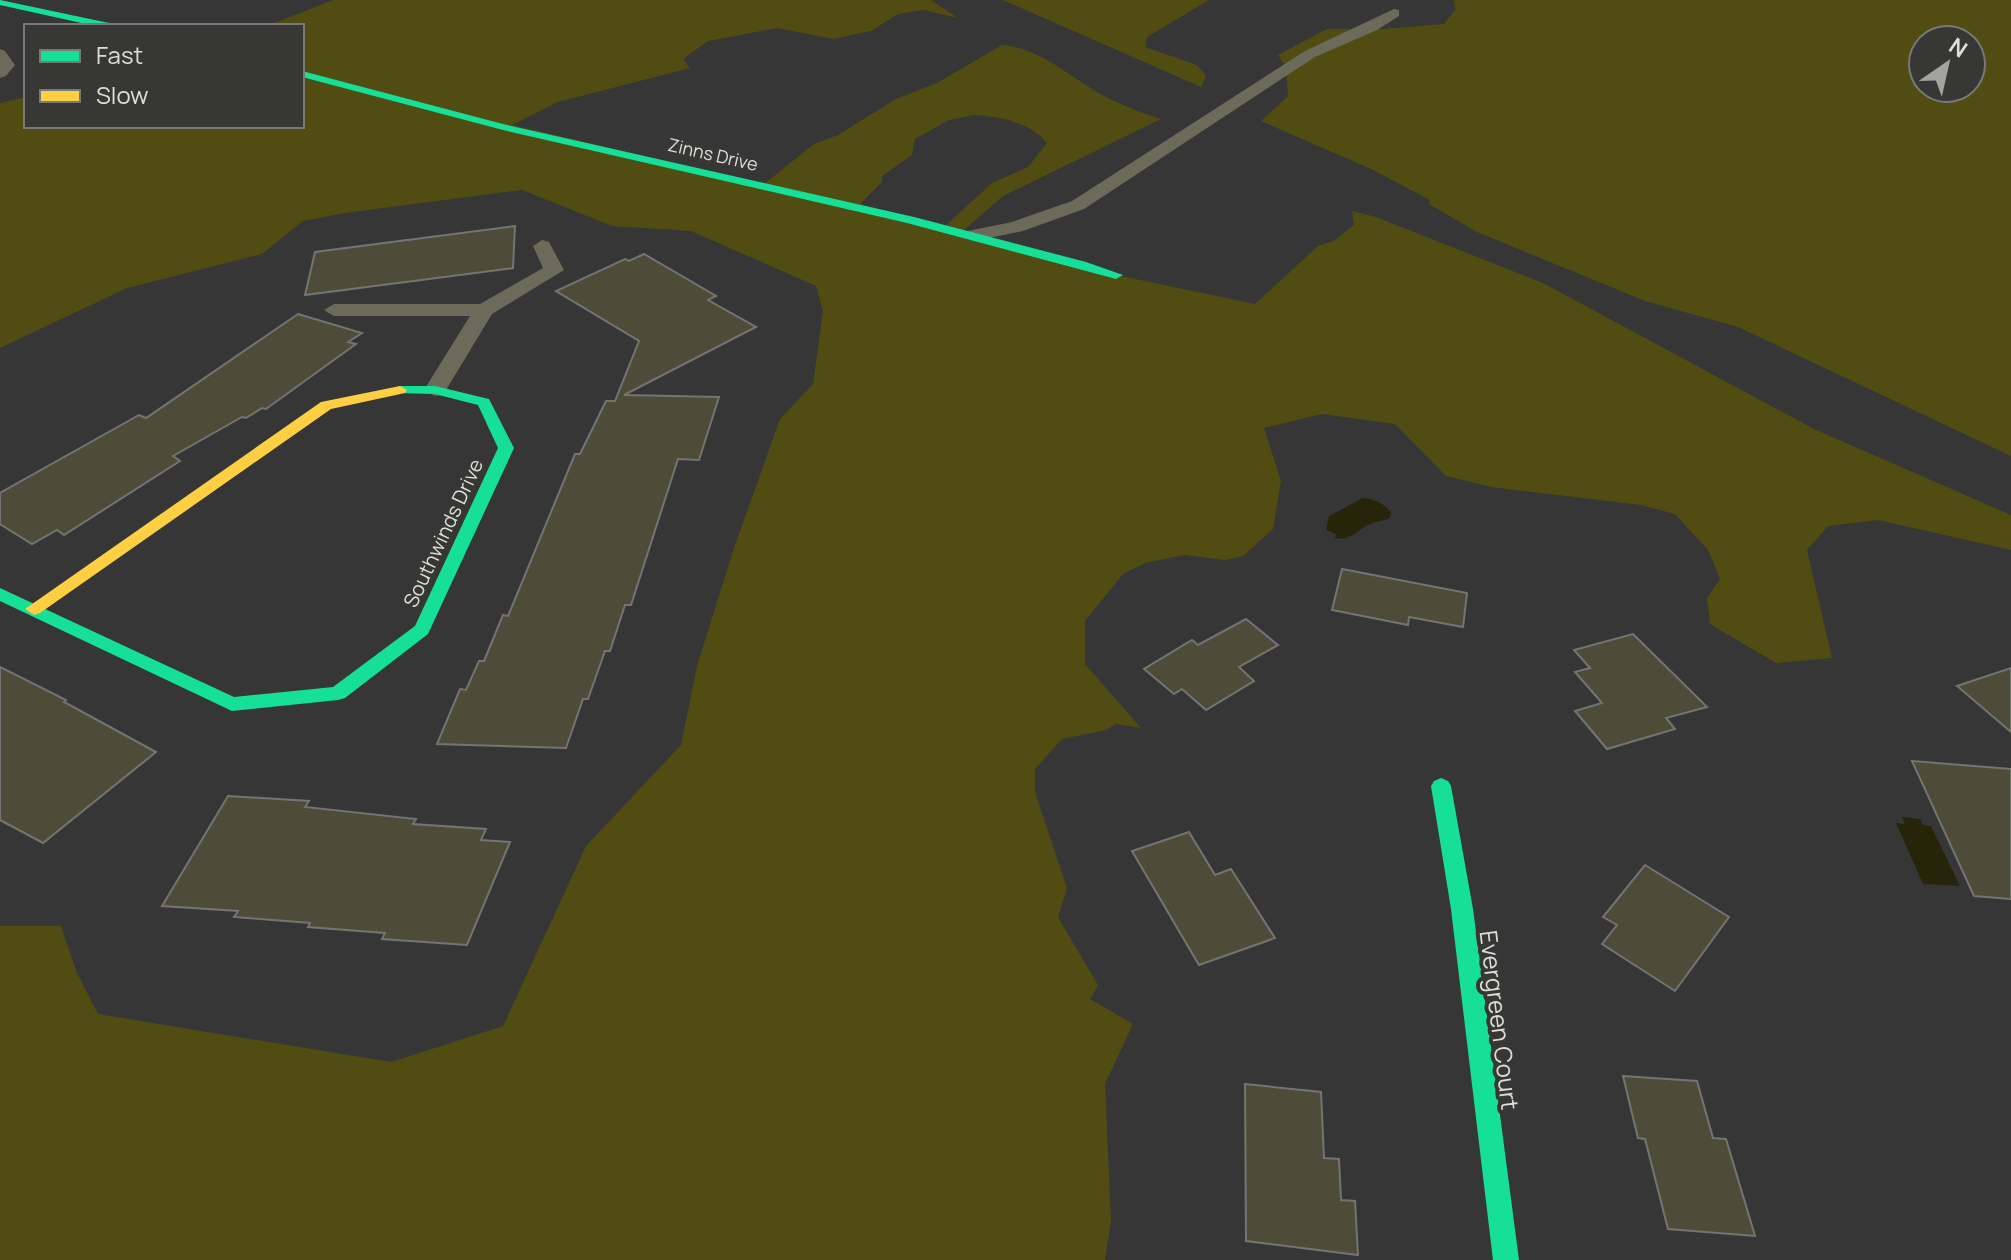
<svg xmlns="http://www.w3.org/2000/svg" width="2011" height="1260" viewBox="0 0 2011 1260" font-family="Manrope,sans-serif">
  <rect width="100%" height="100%" fill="#363636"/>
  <g fill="#514c12" fill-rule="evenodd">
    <path d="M 333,0 L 931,0 L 958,18 L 923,10 L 898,14 L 871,31 L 833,39 L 777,28 L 708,41 L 683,59 L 690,68 L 558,102 L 512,125 L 764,184 L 814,144 L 838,135 L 896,99 L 937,83 L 1002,45 C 1038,48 1067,74 1097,92 C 1116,103 1139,112 1161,119 L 1003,196 L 964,230 L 1116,275 L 1255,304 L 1318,246 L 1334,241 L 1354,225 L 1352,211 L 1376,217 L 1543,283 L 1814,429 L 2011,515 L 2011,550 L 1878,520 L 1828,526 L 1807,550 L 1832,658 L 1776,663 L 1710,624 L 1707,598 L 1720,579 L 1708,550 L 1675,514 L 1641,505 L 1491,487 L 1446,476 L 1395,424 L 1322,414 L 1264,428 L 1281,481 L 1273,529 L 1243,556 L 1225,560 L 1185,555 L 1145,563 L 1123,574 L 1085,621 L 1085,664 L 1141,728 L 1116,724 L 1106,730 L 1062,739 L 1035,769 L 1035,792 L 1067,888 L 1058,917 L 1098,985 L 1090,999 L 1133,1024 L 1105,1084 L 1111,1221 L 1105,1260 L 0,1260 L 0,926 L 61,926 L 77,973 L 98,1014 L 391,1062 L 503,1026 L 586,846 L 681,745 L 697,666 L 734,548 L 780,419 L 813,384 L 823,311 L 816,286 L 691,231 L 612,226 L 522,190 L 345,213 L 303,221 L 262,254 L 127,288 L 0,348 L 0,103 L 26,97 L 26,126 L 302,126 L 302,26 L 267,26 ZM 973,115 C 1000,117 1028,121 1047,143 L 1028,167 L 992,183 L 945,226 L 860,204 L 882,182 L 882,176 L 912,155 L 915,139 L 949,120 Z"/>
    <polygon points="1003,0 1209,0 1147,37 1145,47 1197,65 1206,76 1201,87"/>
    <path d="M 1454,0 L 2011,0 L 2011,456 L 1738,327 L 1645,301 L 1477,232 L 1429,204 L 1430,200 L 1371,169 L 1261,121 L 1288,96 L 1286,67 L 1278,55 L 1327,29 L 1382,29 L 1444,24 L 1455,10 ZM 1923,40 L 1971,40 L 1971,88 L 1923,88 Z"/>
  </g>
  <g fill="#27240a">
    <path d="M 1363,498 C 1376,499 1382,503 1391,512 L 1390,518 C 1384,521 1377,521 1370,524 C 1356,530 1353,541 1335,538 L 1336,534 L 1326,530 L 1329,516 Z"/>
    <polygon points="1902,817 1920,819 1923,825 1931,826 1960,886 1923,884 1896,823 1905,824"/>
  </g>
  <g fill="#4e4c38" stroke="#747472" stroke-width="2">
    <polygon points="515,226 513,268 305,295 315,252"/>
    <polygon points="644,254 716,296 708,300 756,327 624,395 719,397 699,460 678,459 631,605 625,605 610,651 605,651 588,699 583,699 566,748 437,744 460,689 466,690 479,661 484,661 503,615 508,616 575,454 580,454 606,401 615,401 639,341 556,291 625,259 629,261"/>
    <polygon points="298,314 362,333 348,342 356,344 266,409 262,408 246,418 242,417 173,456 180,461 64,535 57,530 32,544 0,524 0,493 139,415 146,418"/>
    <polygon points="1342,569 1467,593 1463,627 1409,617 1408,625 1332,610"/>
    <polygon points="1246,619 1278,645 1239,667 1254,681 1206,710 1182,689 1174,694 1144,669 1192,640 1198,645"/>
    <polygon points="1633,634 1707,707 1666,718 1675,729 1607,749 1575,711 1602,703 1575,672 1590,668 1574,650"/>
    <polygon points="0,667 66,700 64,702 156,752 43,843 0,820"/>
    <polygon points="2011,668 2011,732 1957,686"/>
    <polygon points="1912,761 2011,769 2011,899 1974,896"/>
    <polygon points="228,796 309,801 305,807 416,819 413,824 486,829 481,840 510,842 467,945 382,939 385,933 308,927 310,923 234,917 238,911 162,906"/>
    <polygon points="1189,832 1215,875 1231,869 1275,938 1199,965 1132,851"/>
    <polygon points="1645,865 1729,917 1675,991 1602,944 1617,925 1603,917"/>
    <polygon points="1623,1076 1697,1081 1713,1138 1726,1139 1755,1236 1668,1229 1645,1139 1638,1138"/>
    <polygon points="1245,1084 1321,1092 1324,1158 1339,1159 1341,1200 1355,1201 1358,1255 1246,1241"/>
  </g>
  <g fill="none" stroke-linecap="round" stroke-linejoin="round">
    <g fill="#6c6a59" fill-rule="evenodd">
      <polygon points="1394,9 1399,10 1399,16 1377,30 1315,57 1084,209 1023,231 975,241 966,235 968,231 1012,222 1072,201 1305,51"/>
      <polygon points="0,49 5,51 15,65 6,76 0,78"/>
      <polygon points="542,240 549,242 564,270 492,314 443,395 435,396 424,390 470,316 334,316 324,310 334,304 480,304 543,268 533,246"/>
    </g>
    <g fill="#16e098" fill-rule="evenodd">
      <polygon points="0,0 109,23 114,26 95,26 0,5"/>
      <polygon points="302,71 503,124 914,217 1086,262 1123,275 1116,279 907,223 503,130 302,77"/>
      <polygon points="400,386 435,386 489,399 514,448 428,634 345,698 338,700 232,711 0,601 0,588 234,697 333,687 415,626 498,448 478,405 435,394 395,393 393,390"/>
      <polygon points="1441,778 1448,781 1451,786 1473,909 1519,1260 1493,1260 1451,909 1431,786 1434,781"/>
    </g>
    <polygon fill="#ffcf43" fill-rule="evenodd" points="400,386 407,390 405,393 331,409 40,613 34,615 25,609 321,402"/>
  </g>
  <g text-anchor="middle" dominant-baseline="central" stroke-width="8" stroke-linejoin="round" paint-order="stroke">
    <g font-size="18" fill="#dddddc" stroke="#373735">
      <text transform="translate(713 154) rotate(13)">Zinns Drive</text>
    </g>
    <g font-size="20" fill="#dddddc" stroke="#373735">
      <text transform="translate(443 533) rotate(-65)">Southwinds Drive</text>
    </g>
    <g font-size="24" fill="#dddddc" stroke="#373735">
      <text transform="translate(1500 1020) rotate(83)">Evergreen Court</text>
    </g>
  </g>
  <rect x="24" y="24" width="280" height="104" fill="#373735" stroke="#797978" stroke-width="2"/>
  <rect x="40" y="50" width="40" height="12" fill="#16e098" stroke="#797978" stroke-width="2"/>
  <text x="96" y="64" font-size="24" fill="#dddddc">Fast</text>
  <rect x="40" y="90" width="40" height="12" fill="#ffcf43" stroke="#797978" stroke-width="2"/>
  <text x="96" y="104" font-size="24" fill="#dddddc">Slow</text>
  <g transform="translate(1947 64) rotate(34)"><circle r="38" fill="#373735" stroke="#797978" stroke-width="2"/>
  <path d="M0-6L14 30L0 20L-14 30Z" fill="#a3a3a2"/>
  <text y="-12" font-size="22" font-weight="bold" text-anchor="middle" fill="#dddddc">N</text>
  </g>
</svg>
